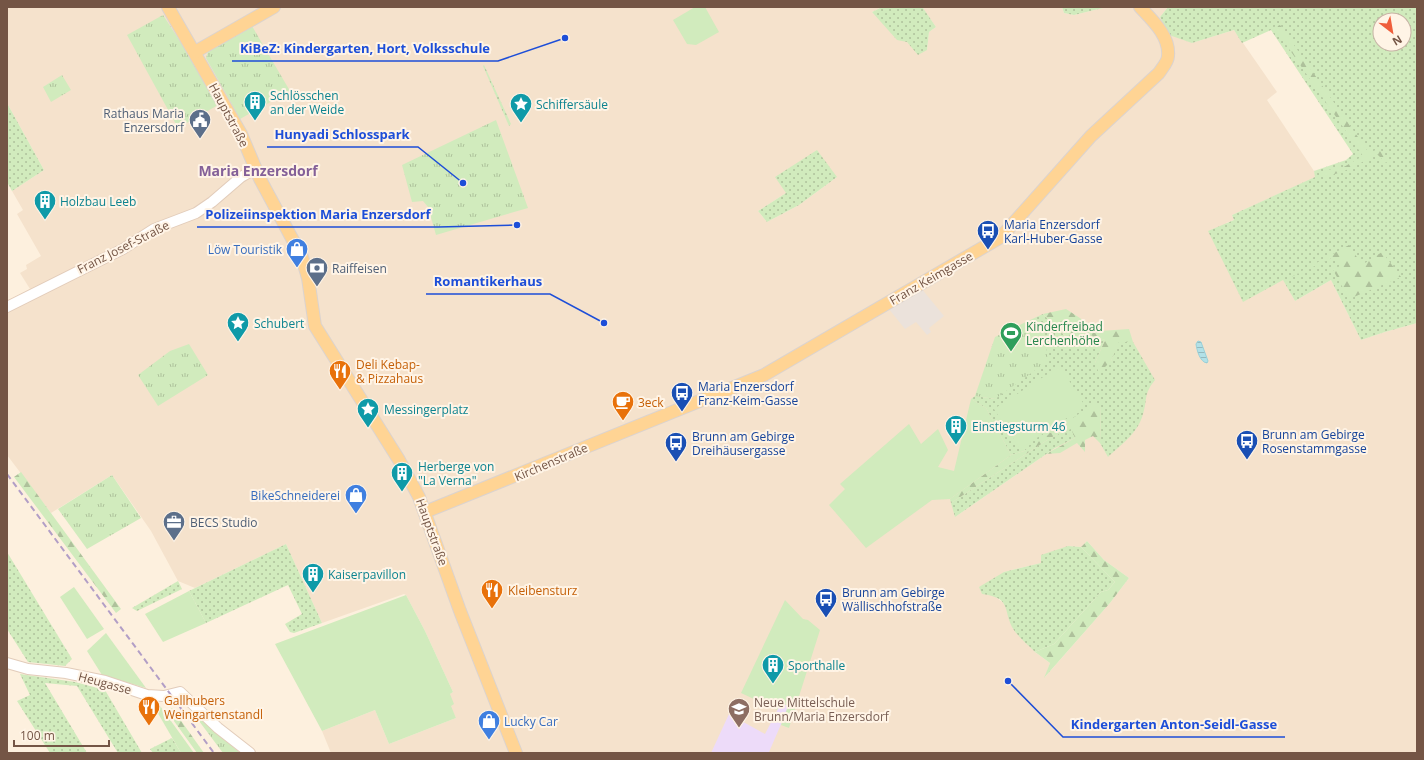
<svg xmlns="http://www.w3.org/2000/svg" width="1424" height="760" viewBox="0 0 1424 760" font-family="'Open Sans',sans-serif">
  <defs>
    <pattern id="grass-dots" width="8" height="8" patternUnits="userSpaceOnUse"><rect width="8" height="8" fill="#d1ebbd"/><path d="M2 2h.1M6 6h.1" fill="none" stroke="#aec19b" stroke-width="1.8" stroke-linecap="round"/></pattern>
    <pattern id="forest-firs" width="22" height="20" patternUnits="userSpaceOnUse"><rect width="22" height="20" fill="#d1ebbd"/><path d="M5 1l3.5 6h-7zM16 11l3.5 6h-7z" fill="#aec19b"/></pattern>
    <pattern id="park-tufts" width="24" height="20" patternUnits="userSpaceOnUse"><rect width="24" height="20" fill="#d1ebbd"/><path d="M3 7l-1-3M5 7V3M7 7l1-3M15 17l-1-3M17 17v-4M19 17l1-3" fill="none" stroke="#aec19b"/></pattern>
    <pattern id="water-rules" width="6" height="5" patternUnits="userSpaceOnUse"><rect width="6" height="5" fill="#b2e1e7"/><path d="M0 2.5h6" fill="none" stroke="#95b9bd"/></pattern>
  </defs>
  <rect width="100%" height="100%" fill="#fdf0de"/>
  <path fill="#f5e2cc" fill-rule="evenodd" d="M 7,7 L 882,7 L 872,12 L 907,42 L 927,50 L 929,32 L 936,27 L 922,7 L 1062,7 L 1064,13 L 1074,15 L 1107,7 L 1168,7 L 1160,17 L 1192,43 L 1234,30 L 1277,92 L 1267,100 L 1314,171 L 1316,177 L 1232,215 L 1234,220 L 1226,223 L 1283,279 L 1295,301 L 1331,280 L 1361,340 L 1385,332 L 1417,323 L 1417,753 L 331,753 L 322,731 L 375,710 L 389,744 L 456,718 L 450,706 L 450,694 L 453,692 L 425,631 L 406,595 L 404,594 L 322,623 L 286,544 L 195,588 L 178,581 L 151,531 L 112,475 L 51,513 L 7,455 L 7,301 L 30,289 L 20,273 L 27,269 L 26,265 L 41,256 L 17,214 L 23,210 L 12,191 L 44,170 L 7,103 ZM 837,177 L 799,205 L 767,222 L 758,211 L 786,193 ZM 1072,429 L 1055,448 L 955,517 ZM 1087,541 L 1104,560 L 1129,578 L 1110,603 L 1045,677 L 1050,663 L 1035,652 L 1013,627 L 1006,605 L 993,595 L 1004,572 L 1041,563 L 1068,546 L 1081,547 Z"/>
  <polygon fill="#ebe2db" points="921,288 944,316 929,328 931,332 927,335 916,322 905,329 888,308"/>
  <polygon fill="#eddbf9" points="781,703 789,706 769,752 770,753 711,753 729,714 765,734"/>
  <g fill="url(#grass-dots)" fill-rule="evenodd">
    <polygon points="882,7 923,8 936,27 929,32 927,50 918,55 907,42 897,40 872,12"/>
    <polygon points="1062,7 1107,7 1074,15 1064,13"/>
    <path d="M 1168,7 L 1417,7 L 1417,323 L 1385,332 L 1361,340 L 1331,280 L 1295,301 L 1283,280 L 1243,302 L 1208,231 L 1234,220 L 1232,215 L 1315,177 L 1314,171 L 1346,160 L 1353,154 L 1271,30 L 1242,43 L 1234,30 L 1192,43 L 1169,35 L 1160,17 ZM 1380,20 L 1404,20 L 1404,44 L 1380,44 Z"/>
    <polygon points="484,65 511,124 509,126 483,66"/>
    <polygon points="7,103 44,170 12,191 7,182"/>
    <polygon points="817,150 837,177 799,205 767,222 758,211 786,193 775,177"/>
    <path d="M 1043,314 L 1071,342 L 1084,333 L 1105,340 L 1095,363 L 1111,361 L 1118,342 L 1133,342 L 1155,380 C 1143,395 1148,398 1143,414 C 1138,433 1122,444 1108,457 L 1100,443 L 1101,405 L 1024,451 L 1011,455 L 986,408 L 971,399 L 975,396 L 995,399 L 1045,336 L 1030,320 Z"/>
    <polygon points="1072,428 1075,438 1055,448 955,517 951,503 1052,437"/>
    <polygon points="286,544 322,623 294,633 290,632 285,624 302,614 288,585 206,623 189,591"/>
    <path d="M 1068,546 L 1081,547 L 1115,582 L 1108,590 L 1101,592 L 1054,644 L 1035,652 C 1028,645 1017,636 1012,627 C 1003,608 1011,598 982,594 L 979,587 L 1004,572 L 1041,563 L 1041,555 Z"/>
    <polygon points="7,552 72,659 65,666 28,662 7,629"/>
    <polygon points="178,581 182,589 137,611 132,608"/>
    <polygon points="20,674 75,682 105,690 142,753 118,753 77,686 45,683 87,753 50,753 17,701 30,695"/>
    <polygon points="172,738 181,753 153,753 150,749"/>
  </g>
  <g fill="url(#forest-firs)">
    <path d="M 1280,25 L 1369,153 L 1378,149 L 1389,159 L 1386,163 L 1377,154 C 1358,164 1340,176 1318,177 L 1325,170 L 1342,168 L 1363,156 L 1274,27 Z"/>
    <polygon points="1349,245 1362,265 1382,252 1401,277 1349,299 1332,268 1343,266 1332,258 1291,277"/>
    <polygon points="1066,309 1100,331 1129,329 1133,342 1119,342 1111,361 1099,373 1095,363 1105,340 1084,333 1072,342 1043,314"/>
    <polygon points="1101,404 1100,443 1093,436 1085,440 1085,452 1077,443 1060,453 1046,454 1075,438 1071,429 1052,437 951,503 950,499 1011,455 1024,451 1092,405"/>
    <polygon points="21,472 121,609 116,613 14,477"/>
    <polygon points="1087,541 1104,560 1129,578 1110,603 1044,678 1050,663 1035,652 1054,644 1101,592 1108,590 1115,582 1081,547"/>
    <polygon points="172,708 204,753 197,753 166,710"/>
  </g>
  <g fill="url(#park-tufts)">
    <polygon points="163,15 189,55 218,105 178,128 127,35"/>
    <polygon points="252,26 290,91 240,119 206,58 209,49"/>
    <polygon points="62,75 71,90 51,102 43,87"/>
    <polygon points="496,120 528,208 436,235 428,207 423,201 412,202 402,165"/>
    <polygon points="1030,320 1045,336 1048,361 995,399 975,396 995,337"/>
    <polygon points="189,344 208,375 158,406 138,375 170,351"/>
    <polygon points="112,475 141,518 87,549 58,509"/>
    <polygon points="187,705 240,753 223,753"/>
  </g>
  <g fill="#d1ebbd">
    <polygon points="695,7 705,7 719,32 696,45 687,44 673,20"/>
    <polygon points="1060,366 1085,406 1020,449 994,409"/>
    <polygon points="971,399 986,408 1011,455 950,499 932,500 866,548 829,505 845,489 840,484 909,424 921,444 938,429 948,450 938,467 954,471"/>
    <polygon points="74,587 104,629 87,639 60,597"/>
    <polygon points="189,591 206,623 163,642 145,614"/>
    <polygon points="406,595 425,631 453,692 450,694 454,704 451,706 456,718 389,744 375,710 322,731 275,644"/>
    <polygon points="785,600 803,619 808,620 820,630 789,728 781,725 788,706 781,703 777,710 741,693"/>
    <polygon points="106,633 146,688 102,675 87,651"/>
    <polygon points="152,703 158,703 194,753 181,753"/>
  </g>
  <path fill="url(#water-rules)" stroke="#98d1da" d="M 1198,341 L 1201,342 L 1208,361 L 1207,363 C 1200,362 1197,351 1196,344 Z"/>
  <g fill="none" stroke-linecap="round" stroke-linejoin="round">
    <g stroke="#e2ccba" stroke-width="12">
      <g id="minor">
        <polyline points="7,307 123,249 154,229 196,213 212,202 241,177 255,169"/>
        <polyline points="7,663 28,669 66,673 105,681 147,695 164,696 180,692 218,728 250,753"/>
      </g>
    </g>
    <g stroke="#dbd3cf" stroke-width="14">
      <g id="major">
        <polyline points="168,7 241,134 260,179 302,257 308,278 315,326 399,460 419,497 460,611 516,753"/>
        <polyline points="195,52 274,7"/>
        <path d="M 425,512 L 764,375 L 1001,237 L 1091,136 L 1159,73 C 1162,68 1168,62 1168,56 C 1170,36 1152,20 1140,7"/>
      </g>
    </g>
    <use href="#minor" stroke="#fff" stroke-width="10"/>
    <use href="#major" stroke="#ffd494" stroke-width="12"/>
    <polyline stroke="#b29ec6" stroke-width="2" stroke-dasharray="6 4" stroke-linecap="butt" points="7,474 214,753"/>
  </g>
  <defs>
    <g id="building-pin" transform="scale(1.15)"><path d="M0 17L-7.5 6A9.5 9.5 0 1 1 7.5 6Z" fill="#0f9aa8" stroke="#fff4e6"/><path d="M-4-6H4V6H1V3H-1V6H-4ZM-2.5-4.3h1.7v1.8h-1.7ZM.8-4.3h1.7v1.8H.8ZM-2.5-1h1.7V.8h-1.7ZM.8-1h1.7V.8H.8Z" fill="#fff"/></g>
    <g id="sight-pin" transform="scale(1.15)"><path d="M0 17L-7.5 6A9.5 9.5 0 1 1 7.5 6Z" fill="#0f9aa8" stroke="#fff4e6"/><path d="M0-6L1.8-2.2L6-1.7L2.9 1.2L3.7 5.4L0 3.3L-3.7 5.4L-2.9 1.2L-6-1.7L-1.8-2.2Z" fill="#fff"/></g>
    <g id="civic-pin" transform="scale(1.15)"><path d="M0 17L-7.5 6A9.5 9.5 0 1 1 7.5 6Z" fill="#5c6f8a" stroke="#fff4e6"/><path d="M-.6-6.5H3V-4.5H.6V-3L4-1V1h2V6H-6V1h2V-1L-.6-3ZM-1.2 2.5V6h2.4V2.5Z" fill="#fff"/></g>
    <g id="bus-pin" transform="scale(1.15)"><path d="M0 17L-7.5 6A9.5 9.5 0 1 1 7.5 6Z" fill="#1a4fb4" stroke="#fff4e6"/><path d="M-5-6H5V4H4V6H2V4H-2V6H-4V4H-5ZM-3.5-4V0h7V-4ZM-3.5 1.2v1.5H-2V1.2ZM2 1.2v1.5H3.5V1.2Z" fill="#fff"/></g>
    <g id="shop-pin" transform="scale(1.15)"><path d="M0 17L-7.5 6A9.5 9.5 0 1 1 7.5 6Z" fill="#3f7fe0" stroke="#fff4e6"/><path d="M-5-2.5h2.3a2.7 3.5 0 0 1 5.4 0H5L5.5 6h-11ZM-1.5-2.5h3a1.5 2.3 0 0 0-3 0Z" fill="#fff"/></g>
    <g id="bank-pin" transform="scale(1.15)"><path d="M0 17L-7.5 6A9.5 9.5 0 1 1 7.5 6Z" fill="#5c6f8a" stroke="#fff4e6"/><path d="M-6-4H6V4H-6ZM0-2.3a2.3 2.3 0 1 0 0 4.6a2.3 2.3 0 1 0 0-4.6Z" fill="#fff"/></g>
    <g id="stadium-pin" transform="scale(1.15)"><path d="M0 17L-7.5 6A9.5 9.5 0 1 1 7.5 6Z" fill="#2e9e5b" stroke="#fff4e6"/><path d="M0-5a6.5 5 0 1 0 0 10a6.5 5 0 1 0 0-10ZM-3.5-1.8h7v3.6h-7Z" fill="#fff"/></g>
    <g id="restaurant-pin" transform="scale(1.15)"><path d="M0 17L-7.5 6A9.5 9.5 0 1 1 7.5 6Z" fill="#e8710a" stroke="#fff4e6"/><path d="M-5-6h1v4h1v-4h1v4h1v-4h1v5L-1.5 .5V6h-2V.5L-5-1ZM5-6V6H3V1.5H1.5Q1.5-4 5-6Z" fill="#fff"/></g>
    <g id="cafe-pin" transform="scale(1.15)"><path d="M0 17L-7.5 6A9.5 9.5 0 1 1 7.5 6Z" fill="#e8710a" stroke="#fff4e6"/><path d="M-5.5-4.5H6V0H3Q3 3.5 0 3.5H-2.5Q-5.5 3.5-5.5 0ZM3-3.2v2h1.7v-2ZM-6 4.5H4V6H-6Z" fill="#fff"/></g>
    <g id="office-pin" transform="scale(1.15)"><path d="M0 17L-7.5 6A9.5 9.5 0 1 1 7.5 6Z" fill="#5c6f8a" stroke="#fff4e6"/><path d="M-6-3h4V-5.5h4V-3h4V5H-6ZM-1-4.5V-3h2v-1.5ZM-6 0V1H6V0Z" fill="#fff"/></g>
    <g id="school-pin" transform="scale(1.15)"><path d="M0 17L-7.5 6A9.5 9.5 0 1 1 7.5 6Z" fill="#8d6e63" stroke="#fff4e6"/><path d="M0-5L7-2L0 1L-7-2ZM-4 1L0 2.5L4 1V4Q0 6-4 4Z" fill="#fff"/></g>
  </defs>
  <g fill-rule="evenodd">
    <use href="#building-pin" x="255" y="102"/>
    <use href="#sight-pin" x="521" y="104"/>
    <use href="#civic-pin" x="200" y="120"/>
    <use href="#building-pin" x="45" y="201"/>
    <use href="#bus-pin" x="988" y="231"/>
    <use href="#shop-pin" x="297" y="249"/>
    <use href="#bank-pin" x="317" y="268"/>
    <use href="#sight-pin" x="238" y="323"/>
    <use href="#stadium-pin" x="1011" y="333"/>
    <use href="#restaurant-pin" x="340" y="371"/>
    <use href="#bus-pin" x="682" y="393"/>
    <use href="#cafe-pin" x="623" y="402"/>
    <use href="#sight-pin" x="368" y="409"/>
    <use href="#building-pin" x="956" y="426"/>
    <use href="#bus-pin" x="1247" y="441"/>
    <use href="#bus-pin" x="676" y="443"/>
    <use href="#building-pin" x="402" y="473"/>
    <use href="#shop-pin" x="356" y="495"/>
    <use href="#office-pin" x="174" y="522"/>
    <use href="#building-pin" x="313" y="574"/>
    <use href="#restaurant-pin" x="492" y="590"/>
    <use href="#bus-pin" x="826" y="599"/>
    <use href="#building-pin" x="773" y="665"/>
    <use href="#restaurant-pin" x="149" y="707"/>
    <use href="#school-pin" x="739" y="709"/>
    <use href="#shop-pin" x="489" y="721"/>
  </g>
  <g text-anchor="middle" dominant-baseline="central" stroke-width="4" stroke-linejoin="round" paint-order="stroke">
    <g font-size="12" fill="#0d838f" stroke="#fff4e6" text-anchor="start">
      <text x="270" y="95">Schlösschen<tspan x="270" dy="14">an der Weide</tspan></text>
      <text x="536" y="104">Schiffersäule</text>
      <text x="60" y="201">Holzbau Leeb</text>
      <text x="254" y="323">Schubert</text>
      <text x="384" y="409">Messingerplatz</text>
      <text x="972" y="426">Einstiegsturm 46</text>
      <text x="418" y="466">Herberge von<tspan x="418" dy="14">"La Verna"</tspan></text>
      <text x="328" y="574">Kaiserpavillon</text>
      <text x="788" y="665">Sporthalle</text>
    </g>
    <g font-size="12" fill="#4e5e75" stroke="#fff4e6" text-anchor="start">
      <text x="184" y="113" text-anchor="end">Rathaus Maria<tspan x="184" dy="14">Enzersdorf</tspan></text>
      <text x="332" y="268">Raiffeisen</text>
      <text x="190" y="522">BECS Studio</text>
    </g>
    <g font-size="12" fill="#745545" stroke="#fff4e6">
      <text transform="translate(229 115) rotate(62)">Hauptstraße</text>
      <text transform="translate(123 247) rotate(-27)">Franz Josef-Straße</text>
      <text transform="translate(931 278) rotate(-30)">Franz Keimgasse</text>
      <text transform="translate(551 462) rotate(-23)">Kirchenstraße</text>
      <text transform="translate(432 532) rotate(70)">Hauptstraße</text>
      <text transform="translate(105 683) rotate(15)">Heugasse</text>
    </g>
    <g font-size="12" fill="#164399" stroke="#fff4e6" text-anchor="start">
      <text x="1004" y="224">Maria Enzersdorf<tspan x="1004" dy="14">Karl-Huber-Gasse</tspan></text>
      <text x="698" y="386">Maria Enzersdorf<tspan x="698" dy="14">Franz-Keim-Gasse</tspan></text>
      <text x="1262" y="434">Brunn am Gebirge<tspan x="1262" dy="14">Rosenstammgasse</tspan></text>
      <text x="692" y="436">Brunn am Gebirge<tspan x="692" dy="14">Dreihäusergasse</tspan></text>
      <text x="842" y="592">Brunn am Gebirge<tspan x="842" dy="14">Wällischhofstraße</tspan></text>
    </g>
    <g font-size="12" fill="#366cbe" stroke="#fff4e6" text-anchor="end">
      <text x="282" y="249">Löw Touristik</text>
      <text x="340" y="495">BikeSchneiderei</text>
      <text x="504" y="721" text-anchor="start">Lucky Car</text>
    </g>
    <g font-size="12" fill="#27864d" stroke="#fff4e6" text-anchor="start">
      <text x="1026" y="326">Kinderfreibad<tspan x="1026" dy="14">Lerchenhöhe</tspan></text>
    </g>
    <g font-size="12" fill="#c56008" stroke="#fff4e6" text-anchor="start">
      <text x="356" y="364">Deli Kebap-<tspan x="356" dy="14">&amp; Pizzahaus</tspan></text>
      <text x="638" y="402">3eck</text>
      <text x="508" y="590">Kleibensturz</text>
      <text x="164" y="700">Gallhubers<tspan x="164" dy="14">Weingartenstandl</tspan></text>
    </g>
    <g font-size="12" fill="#785e54" stroke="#fff4e6" text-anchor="start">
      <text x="754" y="702">Neue Mittelschule<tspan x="754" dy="14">Brunn/Maria Enzersdorf</tspan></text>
    </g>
    <g font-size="14" font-weight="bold" fill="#846098" stroke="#fff4e6">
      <text x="258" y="170">Maria Enzersdorf</text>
    </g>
  </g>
  <path fill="none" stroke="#1d4ed8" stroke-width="1.5" d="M565 38L498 61H232M463 183L418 147H267M517 225L438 227H197M604 323L550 294H426M1008 681L1063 737H1285"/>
  <g fill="#1d4ed8" stroke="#fff4e6" stroke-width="1.5">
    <circle cx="565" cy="38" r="4"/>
    <circle cx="463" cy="183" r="4"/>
    <circle cx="517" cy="225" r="4"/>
    <circle cx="604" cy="323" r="4"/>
    <circle cx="1008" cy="681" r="4"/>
  </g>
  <g font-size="13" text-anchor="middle" font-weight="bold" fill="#1d4ed8" stroke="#fff4e6" stroke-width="4" stroke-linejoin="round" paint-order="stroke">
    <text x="365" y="53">KiBeZ: Kindergarten, Hort, Volksschule</text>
    <text x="342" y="139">Hunyadi Schlosspark</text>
    <text x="318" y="219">Polizeiinspektion Maria Enzersdorf</text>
    <text x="488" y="286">Romantikerhaus</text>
    <text x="1174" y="729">Kindergarten Anton-Seidl-Gasse</text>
  </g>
  <rect width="1424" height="760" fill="none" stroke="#745545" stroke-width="16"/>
  <g transform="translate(1392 32) rotate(149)"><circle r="19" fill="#fff4e6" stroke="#c7b4a6"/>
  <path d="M0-3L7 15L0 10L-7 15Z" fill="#ef5e3b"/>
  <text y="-6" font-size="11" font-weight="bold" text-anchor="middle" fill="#745545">N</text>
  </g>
  <path d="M14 740v6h95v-6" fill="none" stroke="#745545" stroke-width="2"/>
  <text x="20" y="740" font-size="12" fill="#745545" stroke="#fff4e6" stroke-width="3" paint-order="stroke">100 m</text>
</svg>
